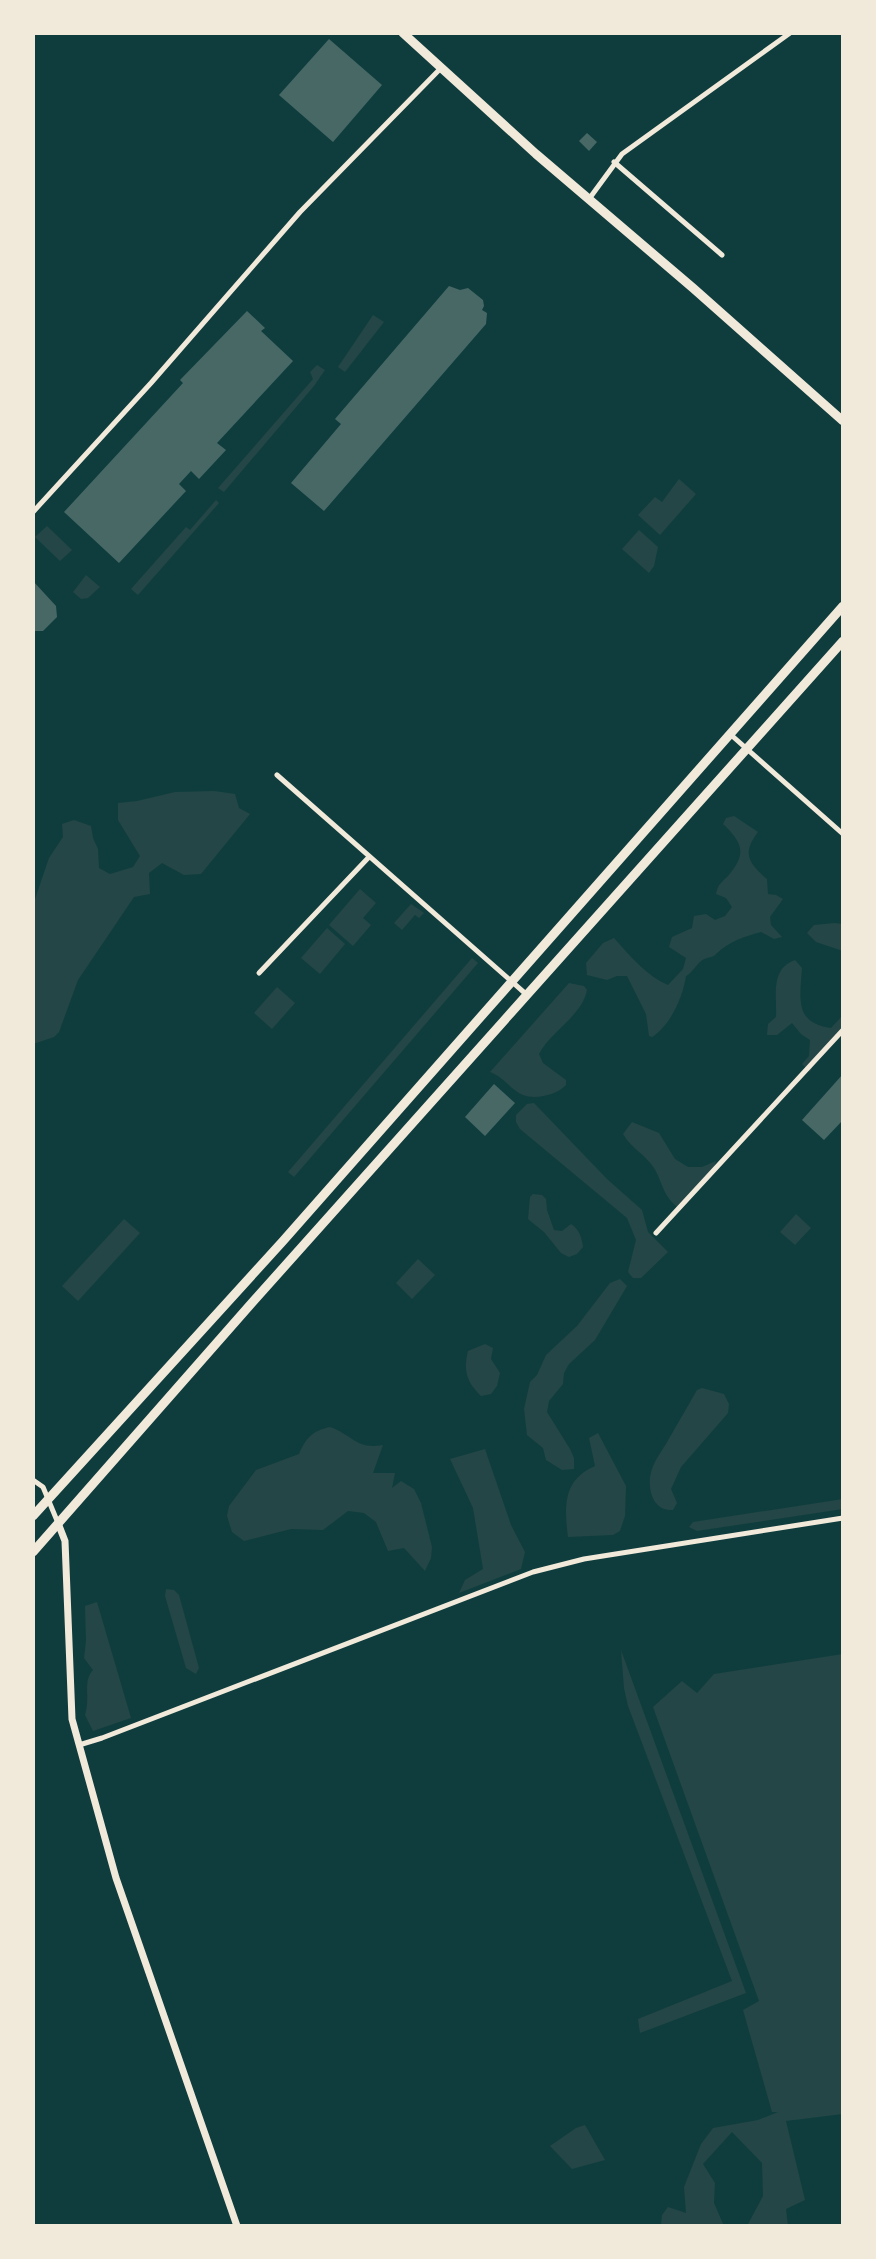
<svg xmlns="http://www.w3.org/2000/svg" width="876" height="2259" viewBox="0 0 876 2259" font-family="Arial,sans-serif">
  <rect width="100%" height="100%" fill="#0f3d3e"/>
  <g fill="#244646">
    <polygon points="373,315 384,322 345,372 338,367"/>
    <polygon points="317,365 325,370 314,386 224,492 218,488 313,379 310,372"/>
    <polygon points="679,479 696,494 660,535 638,515 655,497 662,502"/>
    <polygon points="216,500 219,503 138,595 131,589 186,527 190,530"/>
    <polygon points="47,526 72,550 60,561 35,537"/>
    <polygon points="639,530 658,547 654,566 649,573 622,549"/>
    <polygon points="86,575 100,587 88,598 81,599 73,592"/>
    <polygon points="214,791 235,794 239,808 250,814 201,874 184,875 162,863 149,873 150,894 134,897 78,980 59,1032 54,1037 33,1044 33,905 49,858 63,837 62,824 74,820 91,826 93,838 98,849 99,868 110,874 133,867 140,856 118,820 118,803 137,801 175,792"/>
    <path d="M 734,816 L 758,832 C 742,853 748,863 767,879 L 768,894 L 776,895 L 783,899 L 770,917 L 771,925 L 782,937 L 774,939 L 761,932 C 743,937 730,941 716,954 C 713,958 706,957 701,961 C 695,966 693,972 686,976 C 683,997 670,1026 652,1037 L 649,1036 L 646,1014 L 627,976 L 617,976 L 607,980 L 587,975 L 586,963 L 603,943 L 614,938 C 630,956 647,976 668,985 L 683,969 L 686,958 L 669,947 L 672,937 L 692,928 L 694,916 L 706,914 L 715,920 L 725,916 L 732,907 L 726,898 L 716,894 C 718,884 721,883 728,876 C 747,854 743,843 723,824 L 726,818 Z"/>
    <polygon points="360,889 376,903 363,918 371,925 353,946 329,925"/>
    <polygon points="411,904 424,913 419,918 415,915 402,930 394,923"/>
    <polygon points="835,923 843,924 843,951 816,942 807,933 814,925"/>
    <polygon points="327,928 345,944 320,974 301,958"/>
    <polygon points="472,958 478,963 294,1177 288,1172"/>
    <path d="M 795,960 L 802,968 C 800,998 794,1023 831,1028 L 843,1015 L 843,1033 L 815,1061 L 810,1072 L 802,1064 L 809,1056 L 810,1040 L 801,1034 L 792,1023 L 777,1035 L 767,1035 L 768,1024 L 776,1017 C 777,995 770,969 795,960 Z"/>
    <path d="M 569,983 L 584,986 L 587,990 C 582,1016 551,1031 539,1054 L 543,1063 L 566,1080 L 566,1085 C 557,1095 535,1100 523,1095 C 511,1090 504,1077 490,1072 Z"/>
    <polygon points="277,987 295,1003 272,1029 254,1013"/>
    <polygon points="534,1103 607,1179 642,1210 648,1232 668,1252 641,1278 633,1278 628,1272 636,1240 627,1218 520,1129 516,1122 516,1115 527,1104"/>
    <path d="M 632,1122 L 659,1133 L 675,1159 L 688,1167 L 702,1167 L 716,1161 L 714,1168 L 677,1207 C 662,1194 663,1183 654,1168 C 645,1154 632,1149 623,1134 Z"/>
    <path d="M 533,1194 L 542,1195 L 546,1199 L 547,1210 L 554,1230 L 562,1231 L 571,1224 C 579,1229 582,1238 583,1247 L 577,1254 L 569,1257 L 561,1253 L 544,1232 L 528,1219 L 530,1197 Z"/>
    <polygon points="796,1214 811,1228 795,1245 780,1232"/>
    <polygon points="124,1219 140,1233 78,1301 62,1286"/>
    <polygon points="418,1259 435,1275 412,1299 396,1283"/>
    <polygon points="620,1279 627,1286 595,1340 569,1364 564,1373 563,1384 549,1401 547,1412 570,1449 574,1458 574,1469 562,1470 546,1460 543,1448 527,1435 524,1409 530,1382 537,1375 546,1355 577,1326 610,1283"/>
    <path d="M 485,1344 L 493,1348 L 491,1359 L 500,1373 L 497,1386 L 491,1394 L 481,1396 C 467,1382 463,1371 468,1351 Z"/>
    <path d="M 702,1388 L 724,1394 L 729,1404 L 728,1413 L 681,1467 L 671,1489 L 677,1503 L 673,1510 C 652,1512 646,1486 652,1469 C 655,1460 661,1452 666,1444 C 676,1426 687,1408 697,1390 Z"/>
    <path d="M 330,1427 C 353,1435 356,1450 383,1445 L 373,1473 L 395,1473 L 392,1488 L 401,1481 L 414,1489 L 421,1503 L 432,1547 L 431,1558 L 425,1571 L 404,1548 L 388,1551 L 376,1522 L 364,1513 L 348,1511 L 323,1530 L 291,1529 L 244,1541 L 232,1532 L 227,1516 L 229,1506 L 256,1470 L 299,1454 C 306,1438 312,1431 330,1427 Z"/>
    <path d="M 598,1433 L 626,1486 L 625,1516 L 620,1531 L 613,1535 L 568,1537 C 564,1506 563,1480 595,1466 L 589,1438 Z"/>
    <polygon points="485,1449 511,1525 525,1552 521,1569 459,1593 465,1580 483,1569 473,1508 450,1459"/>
    <polygon points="843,1499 843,1509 697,1531 689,1527 693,1522"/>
    <polygon points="166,1589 174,1590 179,1595 199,1668 196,1674 186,1668 165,1596"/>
    <path d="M 97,1602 L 131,1718 L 93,1731 L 85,1715 C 91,1697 82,1682 93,1670 L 84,1658 L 86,1641 L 85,1606 Z"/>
    <polygon points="621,1650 746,1993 640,2033 638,2019 732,1981 628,1706 624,1688"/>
    <polygon points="843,1654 843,2114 786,2121 805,2200 786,2209 788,2226 747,2226 763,2196 762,2163 732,2132 703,2164 715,2183 714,2203 724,2226 661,2226 662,2215 668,2207 686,2213 684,2187 701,2144 713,2128 758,2120 778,2112 772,2112 743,2010 759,2001 653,1707 682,1681 697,1693 714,1674"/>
    <polygon points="585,2125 605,2160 572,2169 550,2146 576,2128"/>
  </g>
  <g fill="#486865">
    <polygon points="329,39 382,85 333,142 279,95"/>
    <polygon points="587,133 597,142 589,151 579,141"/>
    <polygon points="449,286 460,290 468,288 483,300 484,306 482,310 487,313 486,324 324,511 291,483 341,424 335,419"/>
    <polygon points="247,311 265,328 261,331 293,361 217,443 226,450 199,479 191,471 179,484 186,491 119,563 64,512 183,383 180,380"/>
    <polygon points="33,581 56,606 57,617 43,631 33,631"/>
    <polygon points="843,1074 843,1120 824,1140 802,1120"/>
    <polygon points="494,1084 515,1103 485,1136 465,1117"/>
  </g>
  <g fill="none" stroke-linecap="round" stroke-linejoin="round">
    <g stroke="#f1e9da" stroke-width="5">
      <polyline points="614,162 722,255"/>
      <polyline points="589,199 622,154 790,33"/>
      <polyline points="33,512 151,383 300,212 441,68"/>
      <polyline points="730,734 843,834"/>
      <polyline points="277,775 527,995"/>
      <polyline points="259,973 369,857"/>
      <polyline points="656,1233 843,1030"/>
      <polyline points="33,1480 43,1487 58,1523"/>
      <polyline points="79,1745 102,1738 533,1572 584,1559 843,1518"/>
    </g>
    <polyline stroke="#f1e9da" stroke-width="7" points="58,1523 65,1541 72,1719 116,1878 237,2226"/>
    <g stroke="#f1e9da" stroke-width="9">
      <polyline points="403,33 536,154 693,288 843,421"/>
      <polyline points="33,1516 283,1241 843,606"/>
      <polyline points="33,1552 250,1305 843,641"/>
    </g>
  </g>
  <rect width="876" height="2259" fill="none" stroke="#f1e9da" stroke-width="70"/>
</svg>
